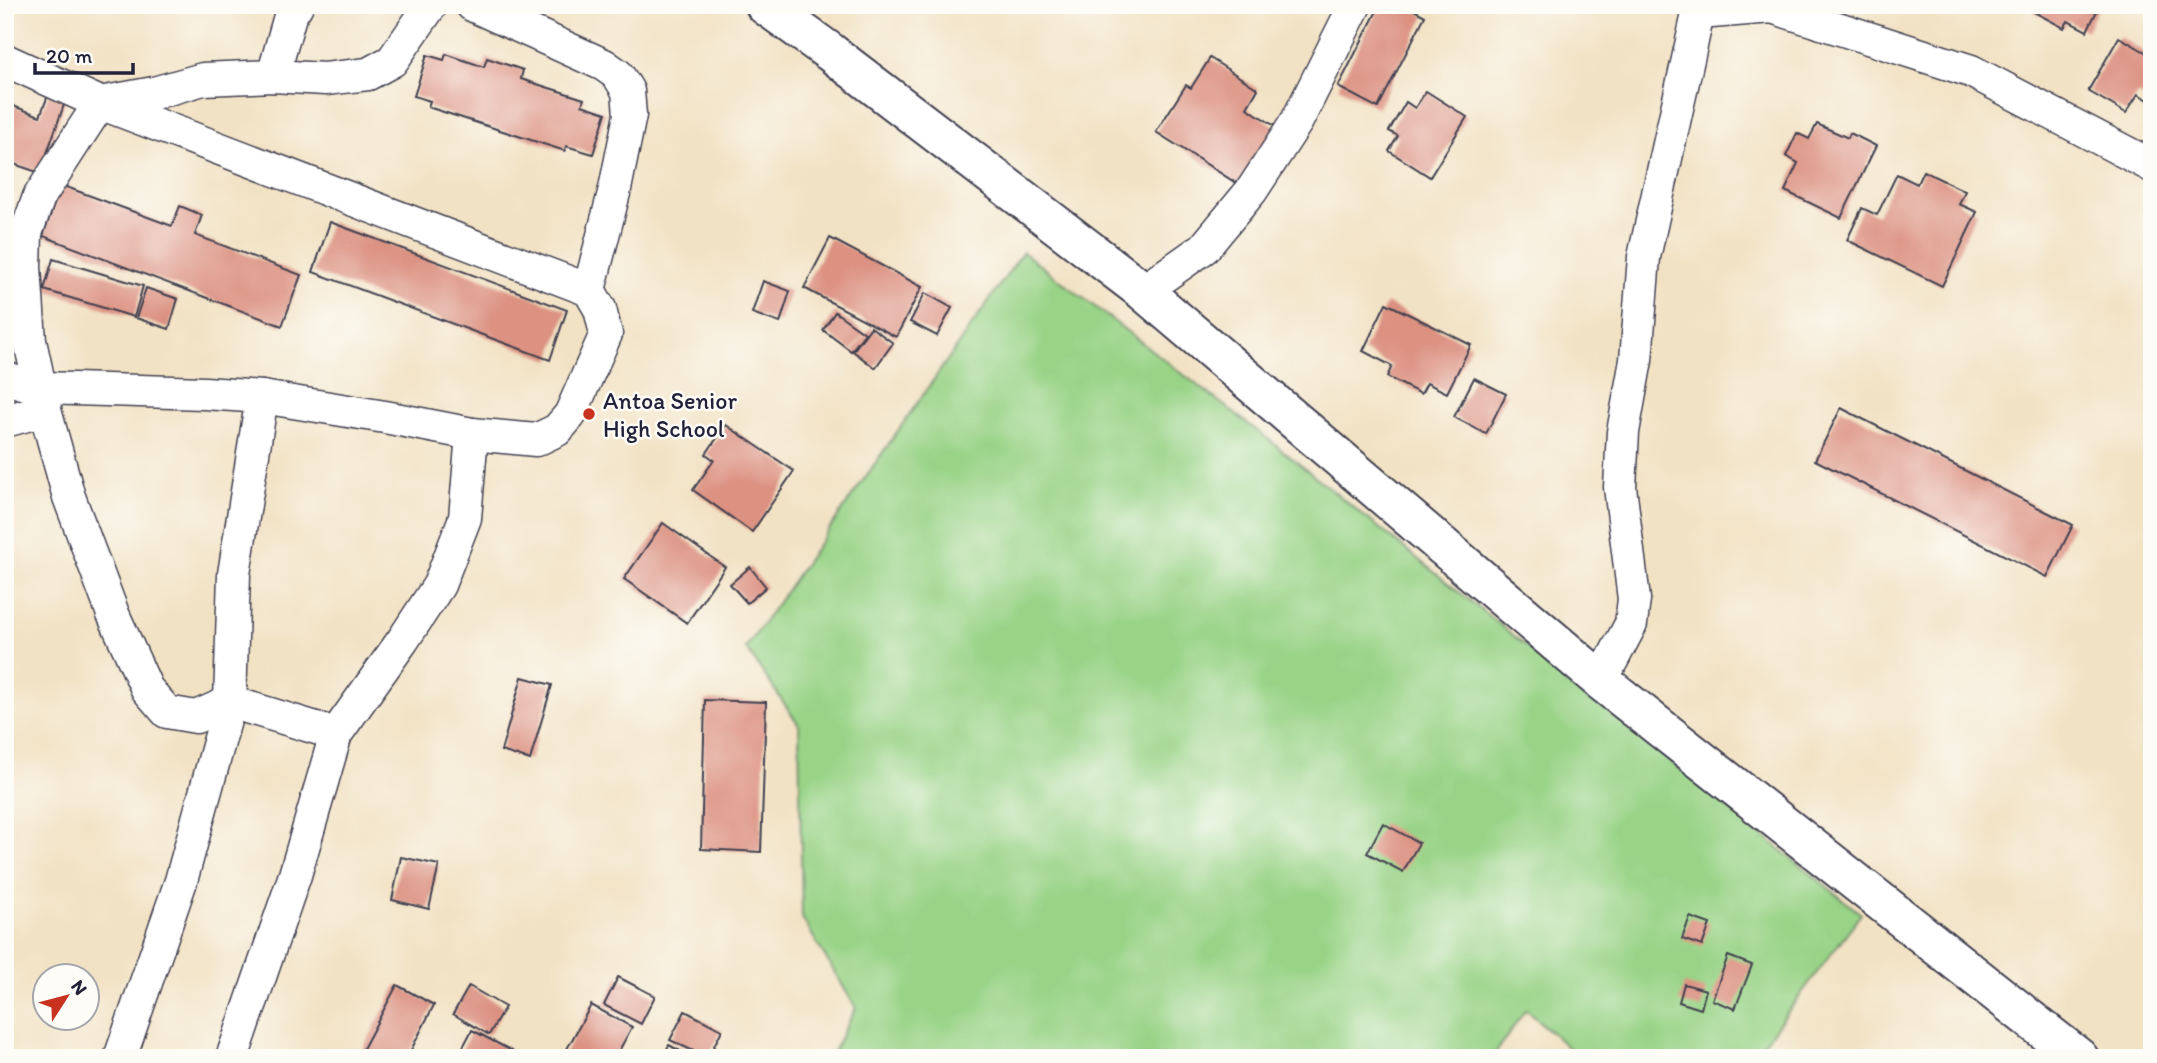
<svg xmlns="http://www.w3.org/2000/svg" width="2157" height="1063" viewBox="0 0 2157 1063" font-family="Itim,sans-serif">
  <rect width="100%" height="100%" fill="#fdfcf7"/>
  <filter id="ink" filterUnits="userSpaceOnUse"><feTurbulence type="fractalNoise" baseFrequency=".0143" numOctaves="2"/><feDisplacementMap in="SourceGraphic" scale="14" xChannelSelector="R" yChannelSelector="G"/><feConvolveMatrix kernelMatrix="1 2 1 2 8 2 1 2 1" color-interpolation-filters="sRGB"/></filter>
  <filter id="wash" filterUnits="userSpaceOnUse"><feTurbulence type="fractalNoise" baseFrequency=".00686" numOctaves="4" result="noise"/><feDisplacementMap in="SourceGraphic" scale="28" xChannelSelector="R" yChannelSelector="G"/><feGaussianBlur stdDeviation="1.57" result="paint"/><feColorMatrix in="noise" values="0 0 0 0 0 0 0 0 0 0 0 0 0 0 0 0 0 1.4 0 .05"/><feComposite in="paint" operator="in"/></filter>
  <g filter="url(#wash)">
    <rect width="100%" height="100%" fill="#f2e2c4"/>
    <polygon fill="#98d386" stroke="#5d7a60" stroke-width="2" points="1023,252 1268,439 1861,914 1753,1058 1579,1058 1526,1009 1492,1058 830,1058 856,1008 802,918 799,725 746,648"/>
    <g id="blocks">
      <g fill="#dc9181">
        <polygon points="1380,5 1405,5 1425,16 1378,108 1338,87"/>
        <polygon points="2037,5 2100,5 2087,31 2068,21 2064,28 2034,12"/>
        <polygon points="2119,37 2152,56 2152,102 2138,94 2126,113 2088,91"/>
        <polygon points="446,54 484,67 487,58 523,70 521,79 584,99 582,105 606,113 593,154 566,146 565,151 428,107 430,101 414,96 427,55 444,60"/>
        <polygon points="1210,58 1258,89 1247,108 1281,130 1244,188 1156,132 1186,85 1191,88"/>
        <polygon points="1426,91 1467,117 1430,177 1389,151 1398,136 1389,131 1406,102 1415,108"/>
        <polygon points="49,93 66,99 40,173 5,161 5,103 40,116"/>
        <polygon points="1817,124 1848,138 1850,133 1876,146 1841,218 1785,191 1798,163 1786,156 1797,133 1809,139"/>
        <polygon points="1923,171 1965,191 1959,204 1977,212 1942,286 1847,240 1862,208 1877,215 1897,174 1917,184"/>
        <polygon points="61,185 172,226 180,206 202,215 195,235 301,275 282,326 43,236"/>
        <polygon points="330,222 567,310 550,360 313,272"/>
        <polygon points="830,238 922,287 896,337 804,288"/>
        <polygon points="53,259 143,286 134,317 44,290"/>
        <polygon points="763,281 790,291 780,323 752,313"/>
        <polygon points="146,288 178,299 169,329 136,318"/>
        <polygon points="925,293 952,308 937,336 910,322"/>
        <polygon points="1386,303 1471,345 1447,393 1427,383 1421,394 1387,377 1392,366 1363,351"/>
        <polygon points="835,312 865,333 851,351 823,330"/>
        <polygon points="871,327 893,343 875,368 853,351"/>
        <polygon points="1474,378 1506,394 1486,434 1454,417"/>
        <polygon points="1841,408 2073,525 2047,577 1815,460"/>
        <polygon points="726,425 794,471 752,532 693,490 714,460 706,454"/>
        <polygon points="663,523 725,567 687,623 624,579"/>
        <polygon points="750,567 766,587 747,603 730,584"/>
        <polygon points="522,677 552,685 530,760 501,751"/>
        <polygon points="705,700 766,702 761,852 701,849"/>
        <polygon points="1383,823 1419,843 1403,872 1367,853"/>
        <polygon points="401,857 439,865 429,909 392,900"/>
        <polygon points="1690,917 1710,924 1702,946 1682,939"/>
        <polygon points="1728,956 1752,965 1735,1009 1712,1000"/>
        <polygon points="618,977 655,996 641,1024 604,1005"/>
        <polygon points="1684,984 1706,990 1701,1009 1679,1002"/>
        <polygon points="397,985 434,1005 407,1058 358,1058"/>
        <polygon points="469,986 505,1007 489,1035 453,1014"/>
        <polygon points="591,1005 632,1027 615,1058 562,1058"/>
        <polygon points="685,1011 722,1030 708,1058 670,1040"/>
        <polygon points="472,1030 512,1051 508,1058 457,1058"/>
        <polygon points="669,1045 693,1058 662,1058"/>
      </g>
    </g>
  </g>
  <g filter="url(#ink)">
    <use href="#blocks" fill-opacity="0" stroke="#413f50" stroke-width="2"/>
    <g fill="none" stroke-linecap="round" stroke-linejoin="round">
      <g stroke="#413f50" stroke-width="35">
        <g id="street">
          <polyline points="472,5 604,65 618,75 628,91 630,115 615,189 589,290"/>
          <polyline points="1699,13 1772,7 1971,71 2152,166"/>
          <polyline points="5,60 100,103 589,290 600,309 606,334 570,415 557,430 536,440 472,434 385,417 262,397 205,393 41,388 5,378"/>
          <polyline points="273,76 290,16 297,5"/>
          <polyline points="1143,291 1204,248 1252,190 1297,121 1355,5"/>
          <polyline points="5,421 45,410"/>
          <polyline points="1601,681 1631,624 1634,599 1620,487 1623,432 1636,360 1644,257 1700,5"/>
          <polyline points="336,734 230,702 196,717 167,712 147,689 113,614 69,497 45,410 30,341 25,267 26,233 39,197 100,103 154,93 203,79 273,76 325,79 368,74 392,61 431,5"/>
          <polyline points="120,1058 181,881 230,702 234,574 262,397"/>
          <polyline points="232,1058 295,875 336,734 403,640 439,585 465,518 472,434"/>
        </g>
      </g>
      <g stroke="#413f50" stroke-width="42">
        <polyline id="secondary" points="765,5 830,52 1143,291 1601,681 2079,1058"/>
      </g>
      <use href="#street" stroke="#fff" stroke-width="32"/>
      <use href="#secondary" stroke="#fff" stroke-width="38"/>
    </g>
  </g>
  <circle fill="#c8321e" stroke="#fdfcf7" stroke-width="2.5" cx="589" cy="414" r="7"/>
  <g text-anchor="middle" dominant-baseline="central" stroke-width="5" stroke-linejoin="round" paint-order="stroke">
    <g font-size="24" fill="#22223b" stroke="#fdfcf7" text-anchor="start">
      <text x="603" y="400">Antoa Senior<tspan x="603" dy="28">High School</tspan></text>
    </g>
  </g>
  <rect width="2157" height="1063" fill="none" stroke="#fdfcf7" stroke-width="28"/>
  <g transform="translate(66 997) rotate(54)"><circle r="33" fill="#fdfcf7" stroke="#a5a5ac" stroke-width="2"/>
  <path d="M0-5L12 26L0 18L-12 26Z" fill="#c8321e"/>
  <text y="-10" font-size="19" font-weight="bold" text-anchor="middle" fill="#22223b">N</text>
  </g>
  <path d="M35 63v10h98v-10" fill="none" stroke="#22223b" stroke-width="3.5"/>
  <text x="46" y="63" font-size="21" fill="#22223b" stroke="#fdfcf7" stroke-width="5" paint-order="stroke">20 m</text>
</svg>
